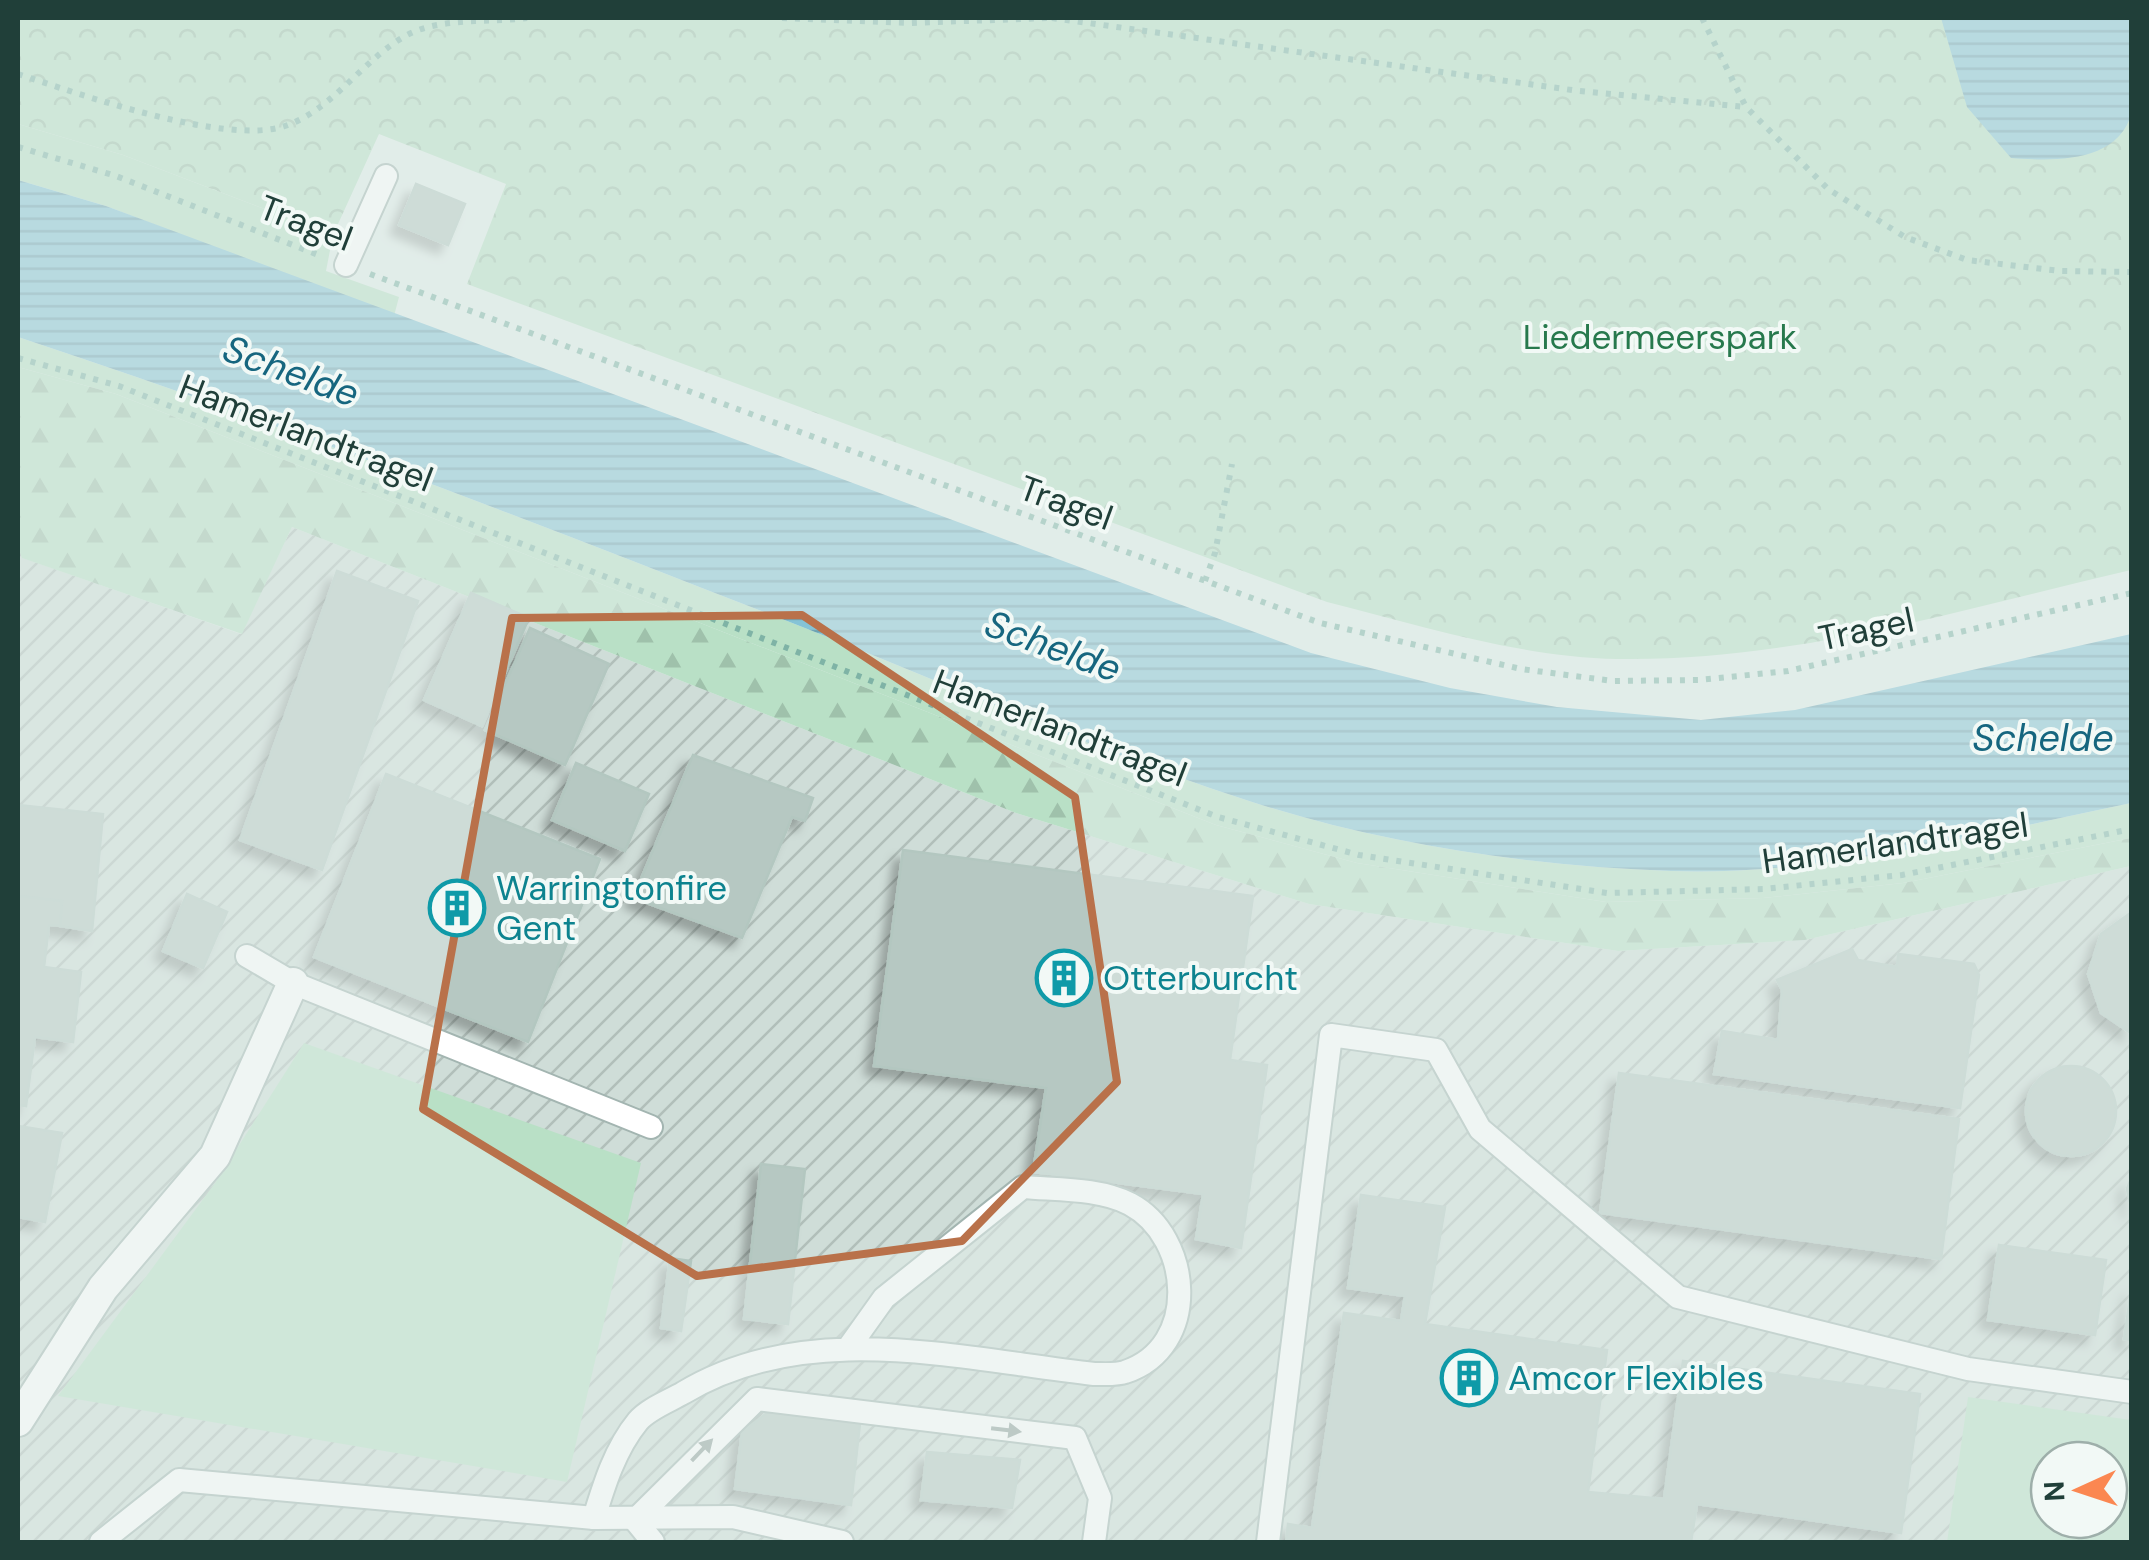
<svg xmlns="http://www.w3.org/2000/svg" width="2149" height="1560" viewBox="0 0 2149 1560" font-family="'DM Sans',sans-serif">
  <defs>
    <pattern id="industrial-furrows" width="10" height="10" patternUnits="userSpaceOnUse" patternTransform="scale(2.5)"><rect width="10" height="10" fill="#cfddd8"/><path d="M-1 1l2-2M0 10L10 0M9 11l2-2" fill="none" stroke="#b1bfba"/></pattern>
    <pattern id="forest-firs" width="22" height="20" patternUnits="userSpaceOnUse" patternTransform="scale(2.5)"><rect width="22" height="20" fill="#b9e0c6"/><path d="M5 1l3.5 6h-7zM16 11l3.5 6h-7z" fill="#9fc1ab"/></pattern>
    <pattern id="park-crowns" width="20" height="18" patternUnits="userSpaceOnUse" patternTransform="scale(2.5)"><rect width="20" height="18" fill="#b9e0c6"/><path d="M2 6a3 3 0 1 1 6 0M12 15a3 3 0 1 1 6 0" fill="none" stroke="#9fc1ab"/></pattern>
    <pattern id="water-rules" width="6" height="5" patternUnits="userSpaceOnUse" patternTransform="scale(2.5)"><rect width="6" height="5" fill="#85c3d6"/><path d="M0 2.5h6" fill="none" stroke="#6ca0af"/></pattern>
    <filter id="shadow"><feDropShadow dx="-9" dy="9" stdDeviation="5" flood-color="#0004"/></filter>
  </defs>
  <rect width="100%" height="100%" fill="#e1ede9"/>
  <path fill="url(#industrial-furrows)" fill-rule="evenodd" d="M 292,527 L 1016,813 L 1309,904 L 1618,951 L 1805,940 L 2131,866 L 2131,1542 L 18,1542 L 18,547 L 23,558 L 241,634 ZM 2049,1460 L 2109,1460 L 2109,1520 L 2049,1520 Z"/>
  <g fill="#b9e0c6" fill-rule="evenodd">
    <polygon points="18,124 123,155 333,235 326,271 399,297 394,316 106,206 18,180"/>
    <path d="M 18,337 C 288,426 554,530 820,634 C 957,688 1094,750 1234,796 C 1373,843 1525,866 1671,871 C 1826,876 1981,834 2131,803 L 2131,838 L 1903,883 L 1763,898 L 1606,902 L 1357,863 L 1216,825 L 116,394 L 18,367 Z"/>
    <polygon points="304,1043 641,1163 567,1482 58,1396 215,1183"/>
    <path d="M 1968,1397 L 2131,1420 L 2131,1542 L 1947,1542 ZM 2049,1460 L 2109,1460 L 2109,1520 L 2049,1520 Z"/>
  </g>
  <polygon fill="url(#forest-firs)" points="18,367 116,394 1216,825 1357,863 1606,902 1763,898 1903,883 2131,838 2131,866 1805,940 1618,951 1309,904 1016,813 292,527 242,634 22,558 18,547"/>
  <path fill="url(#park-crowns)" d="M 18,18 L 2131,18 L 2131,570 C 1962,609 1793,662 1617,659 C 1520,657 1421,626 1327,602 L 467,284 L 506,184 L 379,134 L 333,235 L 123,155 L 18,124 Z"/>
  <g fill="url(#water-rules)">
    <path d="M 1941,18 L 2131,18 C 2132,46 2139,85 2132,112 C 2118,164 2053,161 2011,158 L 1967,107 Z"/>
    <path d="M 18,180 L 106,206 L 1311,653 L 1450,688 L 1557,707 L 1701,720 L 1795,710 L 2131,634 L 2131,803 C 1981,834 1826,876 1671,871 C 1525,866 1373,843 1234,796 C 1094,750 957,688 820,634 C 554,530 288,426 18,337 Z"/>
  </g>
  <g fill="#b6c8c2" stroke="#b3c7c0" stroke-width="2.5" filter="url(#shadow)">
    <polygon points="416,184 465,204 448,245 399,225"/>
    <polygon points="337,571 418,601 322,870 240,840"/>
    <polygon points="471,593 529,618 482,726 424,700"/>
    <polygon points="530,628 609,664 565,765 485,730"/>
    <polygon points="693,755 813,798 805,821 792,817 742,938 633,898"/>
    <polygon points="576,763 649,794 625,851 552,820"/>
    <polygon points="386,774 600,859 528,1042 314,957"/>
    <polygon points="18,805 103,814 92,931 60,926 62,901 18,896"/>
    <polygon points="903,850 1253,896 1230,1060 1267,1065 1241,1248 1196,1239 1203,1194 1033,1172 1046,1088 874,1066"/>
    <polygon points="187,894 227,912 203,968 163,951"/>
    <polygon points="18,896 62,901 60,926 49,925 44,967 81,972 73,1042 35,1037 26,1106 18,1105"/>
    <polygon points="2132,912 2132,1034 2101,1013 2088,974 2101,934"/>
    <polygon points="1852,949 1858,960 1897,967 1898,954 1974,964 1979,975 1960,1108 1714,1074 1722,1031 1778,1040 1782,990 1777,980"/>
    <circle cx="2071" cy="1111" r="45"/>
    <polygon points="1619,1073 1959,1119 1941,1259 1600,1213"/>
    <polygon points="18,1126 62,1133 45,1222 18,1217"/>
    <polygon points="761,1164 805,1169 788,1324 744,1319"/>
    <polygon points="2132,1176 2132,1211 2127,1189"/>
    <polygon points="1361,1195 1445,1207 1425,1324 1607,1350 1588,1492 1664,1499 1683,1361 1920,1394 1901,1533 1697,1504 1691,1542 1286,1542 1288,1524 1312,1528 1344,1313 1401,1321 1405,1296 1348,1288"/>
    <polygon points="1999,1245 2106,1260 2095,1335 1988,1320"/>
    <polygon points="670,1258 691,1261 681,1331 661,1328"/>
    <polygon points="2132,1285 2132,1340 2124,1339"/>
    <polygon points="771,1410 860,1423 851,1505 735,1489 742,1432"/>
    <polygon points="927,1452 1020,1460 1012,1508 921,1500"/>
  </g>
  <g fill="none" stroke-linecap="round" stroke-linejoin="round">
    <g stroke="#a3b5b1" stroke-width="26">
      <g id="lane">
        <polyline points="346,265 386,176"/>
        <polyline points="247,956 293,983 651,1127"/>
        <path d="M 594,1518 C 604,1485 615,1449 638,1421 C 648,1409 669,1401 683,1393 C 807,1318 960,1359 1094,1374 C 1104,1374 1117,1375 1125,1372 C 1201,1347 1192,1237 1130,1204 C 1099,1188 1057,1190 1023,1187 L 884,1298 L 849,1347"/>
        <polyline points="635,1520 757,1399 1075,1438 1100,1498 1094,1542"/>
        <polyline points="635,1520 653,1542"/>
        <polyline points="101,1542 179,1480 594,1518 733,1517 842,1542"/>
        <polyline points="1268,1542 1331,1035 1436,1050 1480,1129 1678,1297 1968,1369 2132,1392"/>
      </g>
    </g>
    <g stroke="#a3b5b1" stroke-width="34">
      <polyline id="street" points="18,1421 103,1288 215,1156 293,983"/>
    </g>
    <g stroke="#7fb3a6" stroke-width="6" stroke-dasharray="5 8" stroke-linecap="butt">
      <polyline points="782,18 910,23 1050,18"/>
      <polyline points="1052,18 1579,91 1746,107"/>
      <polyline points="1702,18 1746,107 1828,189 1905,237 1967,260 2060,271 2132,272"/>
      <path d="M 18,74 C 79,94 226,146 285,126 C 333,110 363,59 407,35 C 441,17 489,23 527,18"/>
      <polyline points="18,147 116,176 321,256"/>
      <polyline points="370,274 1320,623 1521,669 1613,681 1699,680 1788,671 2132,593"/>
      <polyline points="18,358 119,386 1218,817 1359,855 1607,893 1763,889 1902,875 2132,829"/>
      <polyline points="1205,581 1215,553 1232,464"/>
    </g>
    <use href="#lane" stroke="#fff" stroke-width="22"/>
    <use href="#street" stroke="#fff" stroke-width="30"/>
  </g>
  <defs><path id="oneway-solid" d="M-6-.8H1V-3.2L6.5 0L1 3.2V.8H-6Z" transform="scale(2.5)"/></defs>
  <g fill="#909f9c">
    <use href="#oneway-solid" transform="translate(1006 1430) rotate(7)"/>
    <use href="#oneway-solid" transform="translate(702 1450) rotate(-46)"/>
  </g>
  <path d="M0 0H2149V1560H0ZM 802,615 L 1075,797 L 1117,1082 L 962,1241 L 697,1276 L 423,1109 L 512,618 Z" fill="#e1ede9" fill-opacity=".55" fill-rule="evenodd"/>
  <path fill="none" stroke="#b9714a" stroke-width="8" stroke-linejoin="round" d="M 802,615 L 1075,797 L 1117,1082 L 962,1241 L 697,1276 L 423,1109 L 512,618 Z"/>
  <defs>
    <g id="building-ring" transform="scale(2.875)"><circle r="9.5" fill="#f2f9f6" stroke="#0f9aa8" stroke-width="1.5"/><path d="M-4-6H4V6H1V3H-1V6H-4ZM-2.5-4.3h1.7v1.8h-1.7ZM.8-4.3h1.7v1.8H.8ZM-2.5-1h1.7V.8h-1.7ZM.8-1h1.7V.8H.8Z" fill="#0f9aa8"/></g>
  </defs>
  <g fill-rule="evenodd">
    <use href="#building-ring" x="457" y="908"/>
    <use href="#building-ring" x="1064" y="978"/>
    <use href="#building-ring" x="1469" y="1378"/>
  </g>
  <g text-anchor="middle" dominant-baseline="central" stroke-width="8" stroke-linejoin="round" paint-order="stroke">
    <g font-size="35" fill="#203f39" stroke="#f2f9f6">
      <text transform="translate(306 223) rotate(21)">Tragel</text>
      <text transform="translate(306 433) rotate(21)">Hamerlandtragel</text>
      <text transform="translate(1066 503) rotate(20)">Tragel</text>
      <text transform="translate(1866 629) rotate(-12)">Tragel</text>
      <text transform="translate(1060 728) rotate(21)">Hamerlandtragel</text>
      <text transform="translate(1895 843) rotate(-8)">Hamerlandtragel</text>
    </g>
    <g font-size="35" fill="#27794d" stroke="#f2f9f6">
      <text x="1660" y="337">Liedermeerspark</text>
    </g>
    <g font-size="35" fill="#0d838f" stroke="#f2f9f6" text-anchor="start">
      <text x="496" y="888">Warringtonfire<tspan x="496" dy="40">Gent</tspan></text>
      <text x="1103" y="978">Otterburcht</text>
      <text x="1508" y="1378">Amcor Flexibles</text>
    </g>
    <g font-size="38" font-style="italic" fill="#16667f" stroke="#f2f9f6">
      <text transform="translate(291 371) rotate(20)">Schelde</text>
      <text transform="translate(1053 646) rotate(20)">Schelde</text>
      <text x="2043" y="738">Schelde</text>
    </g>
  </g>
  <rect width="2149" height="1560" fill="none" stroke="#203f39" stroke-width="40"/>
  <g transform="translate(2079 1490) rotate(267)"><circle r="48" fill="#f2f9f6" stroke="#9eafaa" stroke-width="2.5"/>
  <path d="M0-8L18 38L0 25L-18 38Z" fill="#fb8751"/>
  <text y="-15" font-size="28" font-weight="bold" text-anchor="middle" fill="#203f39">N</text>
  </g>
</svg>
